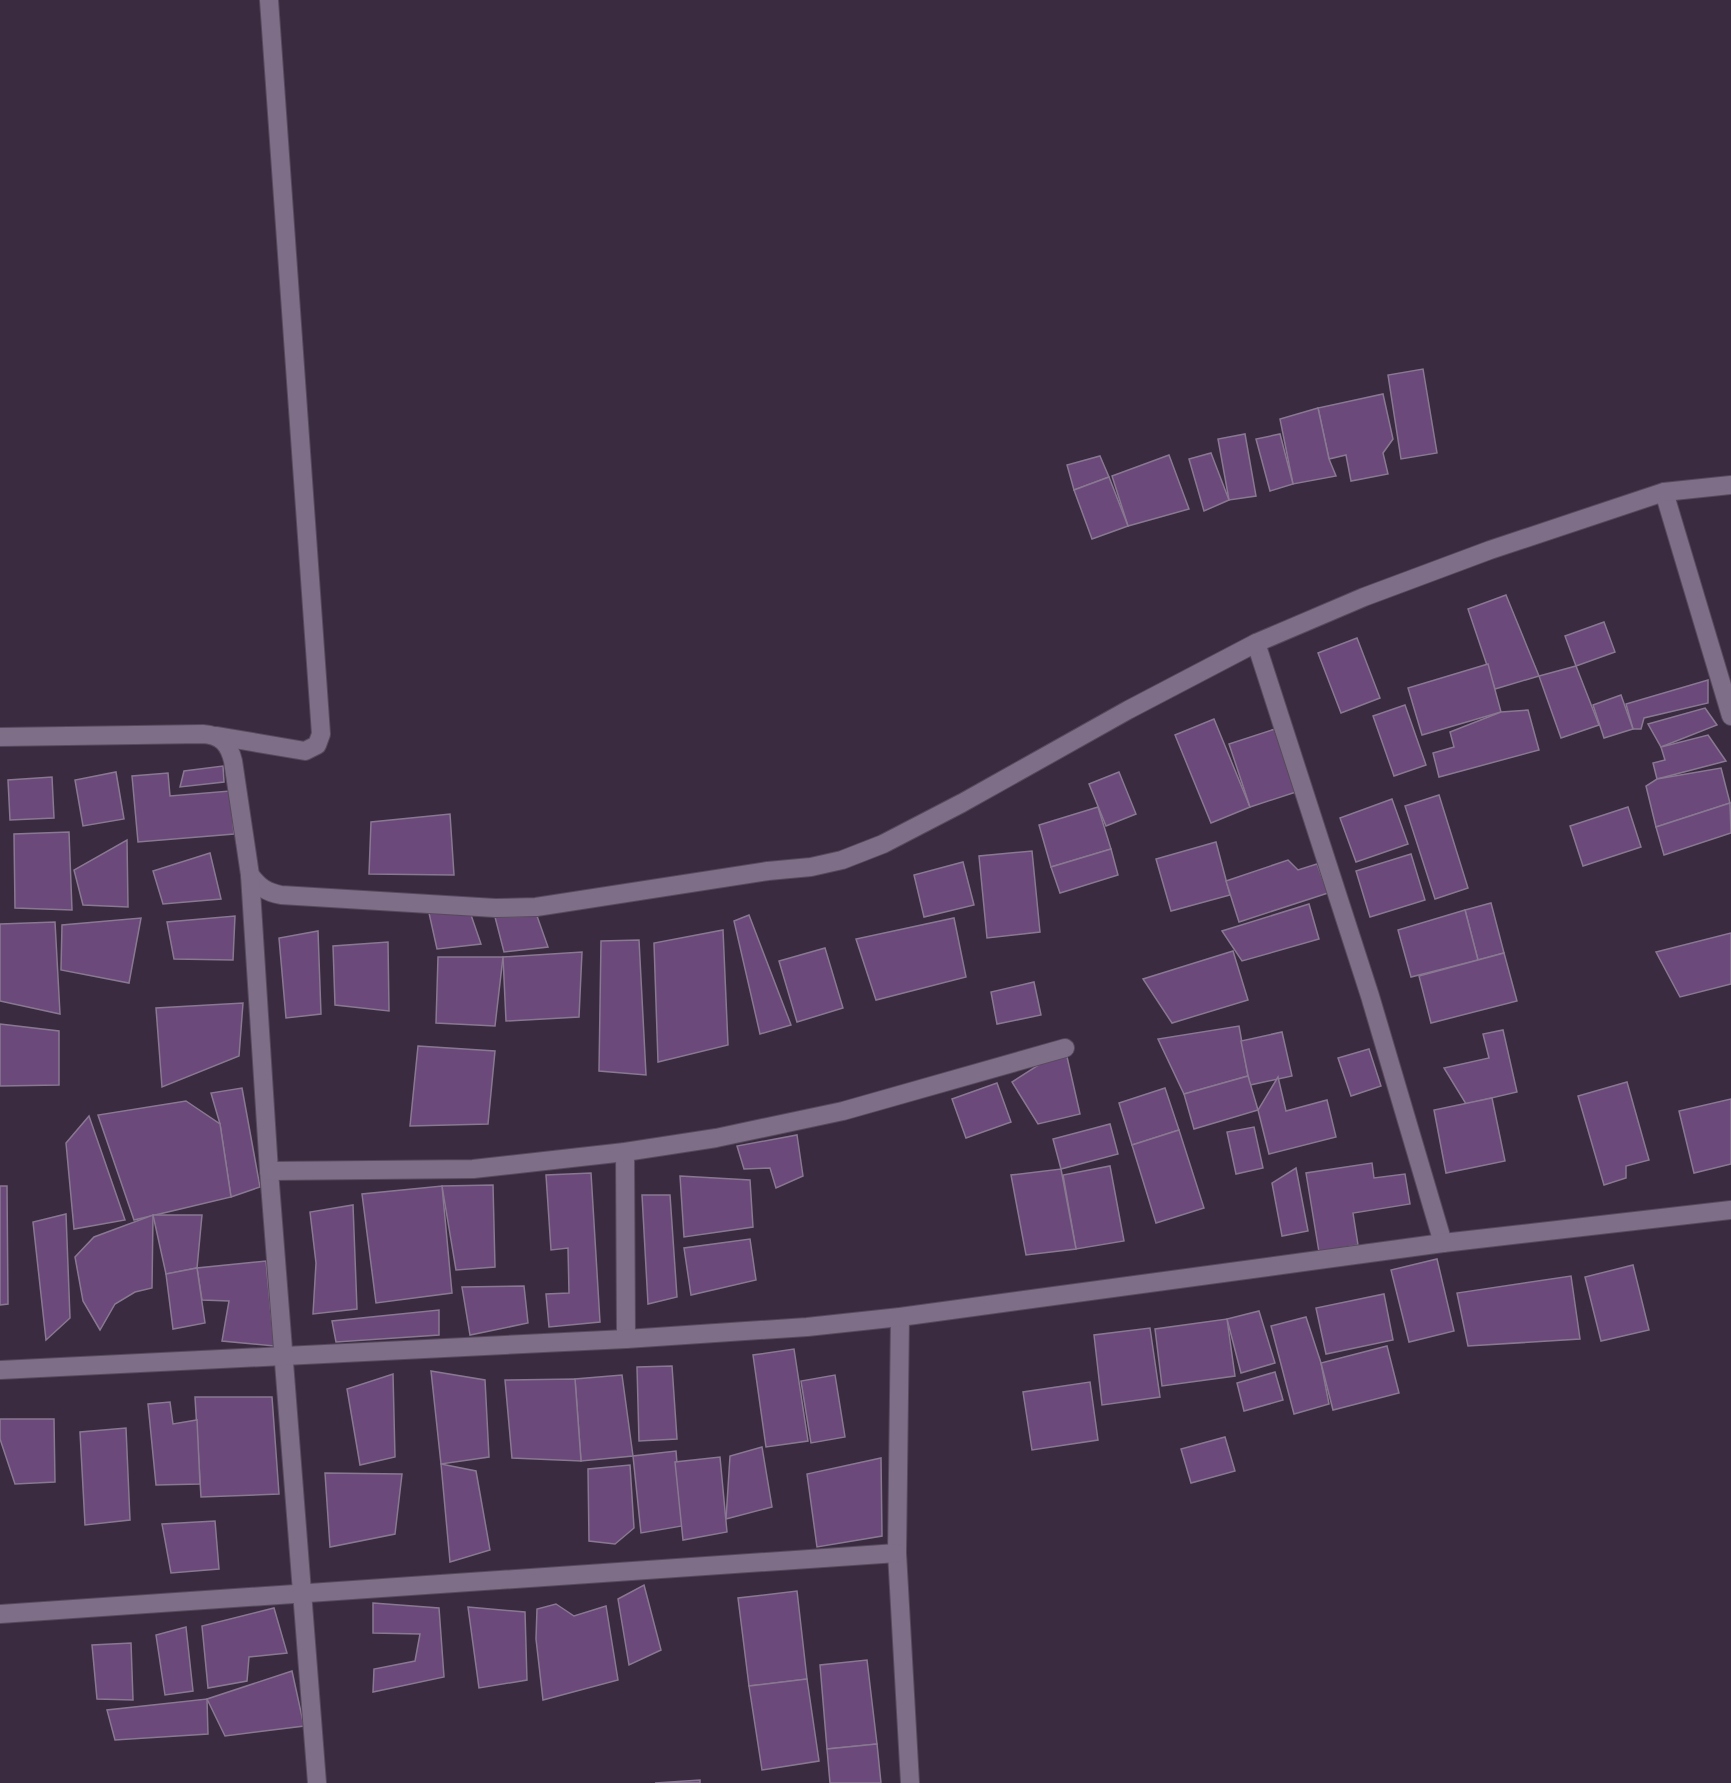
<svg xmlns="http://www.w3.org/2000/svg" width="1731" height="1783" viewBox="0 0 1731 1783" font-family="Signika,sans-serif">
  <rect width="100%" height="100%" fill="#3a2b41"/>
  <g fill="#6b497a" stroke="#897891" stroke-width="1.5">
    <polygon points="1423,369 1437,453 1401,459 1388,375"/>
    <polygon points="1383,394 1393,439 1383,453 1388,474 1351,481 1346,455 1329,459 1318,408"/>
    <polygon points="1318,408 1329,459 1336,476 1293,484 1280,419"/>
    <polygon points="1245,434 1256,496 1229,500 1218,439"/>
    <polygon points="1280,434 1293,484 1270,491 1256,439"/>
    <polygon points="1211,453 1229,500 1204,511 1189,459"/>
    <polygon points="1169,455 1189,509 1128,526 1112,476"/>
    <polygon points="1100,456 1109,477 1074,490 1067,465"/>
    <polygon points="1109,477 1128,526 1092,539 1074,490"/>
    <polygon points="1506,595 1539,676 1495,689 1468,609"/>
    <polygon points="1604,622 1615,652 1576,666 1565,636"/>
    <polygon points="1357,638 1380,698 1341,713 1318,653"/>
    <polygon points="1488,664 1501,712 1422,735 1408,688"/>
    <polygon points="1576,666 1599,725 1561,738 1539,676"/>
    <polygon points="1708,680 1708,703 1644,718 1641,729 1633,729 1626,704"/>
    <polygon points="1621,695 1633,729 1604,738 1593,705"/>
    <polygon points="1405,705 1426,765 1394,776 1373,716"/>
    <polygon points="1705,708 1717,725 1661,747 1648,724"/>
    <polygon points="1528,710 1539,750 1439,777 1433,753 1454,747 1450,732 1501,712"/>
    <polygon points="1214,719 1250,807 1211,823 1175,735"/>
    <polygon points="1275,729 1296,792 1250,807 1229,744"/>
    <polygon points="1708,735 1726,761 1657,779 1653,763 1665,760 1661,747"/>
    <polygon points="223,766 224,782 180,787 184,771"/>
    <polygon points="1721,768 1730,803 1656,827 1646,786 1657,779"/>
    <polygon points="116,772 124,819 83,826 75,780"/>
    <polygon points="1119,772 1136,814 1106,826 1089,784"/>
    <polygon points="168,773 170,796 230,791 234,834 138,842 132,776"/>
    <polygon points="52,777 54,818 10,820 8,780"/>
    <polygon points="1439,795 1468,888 1435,899 1405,806"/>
    <polygon points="1392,799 1408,844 1356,862 1340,818"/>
    <polygon points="1730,803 1731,833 1664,855 1656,827"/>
    <polygon points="1098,807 1111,849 1051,867 1039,825"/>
    <polygon points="1628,807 1641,847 1583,866 1570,826"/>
    <polygon points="450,814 454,875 369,874 371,822"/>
    <polygon points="69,832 72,910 15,908 14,834"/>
    <polygon points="127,840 128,907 83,905 74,870"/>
    <polygon points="1216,842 1230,895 1171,911 1156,859"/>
    <polygon points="1111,849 1118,875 1060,893 1051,867"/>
    <polygon points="1032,851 1040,932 987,938 979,856"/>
    <polygon points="210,853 221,899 163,904 153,871"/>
    <polygon points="1411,854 1425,900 1370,917 1356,871"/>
    <polygon points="1288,860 1298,870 1317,864 1328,893 1239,922 1226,881"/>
    <polygon points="963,862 974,905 924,917 914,875"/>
    <polygon points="1491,903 1504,953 1478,960 1465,910"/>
    <polygon points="1309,904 1319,939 1242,961 1222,931"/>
    <polygon points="1465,910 1478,960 1411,977 1398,930"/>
    <polygon points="470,912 481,944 437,949 429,913"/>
    <polygon points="749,915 791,1025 760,1034 734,921"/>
    <polygon points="235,916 233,960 174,959 167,922"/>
    <polygon points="537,916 548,947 504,952 495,917"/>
    <polygon points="141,918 129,983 61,970 62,925"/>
    <polygon points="954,918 966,977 876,1000 856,939"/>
    <polygon points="55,922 60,1014 0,1001 0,924"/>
    <polygon points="723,930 728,1045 658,1062 654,943"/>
    <polygon points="318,931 321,1014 286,1018 279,938"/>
    <polygon points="1731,933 1731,984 1680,997 1656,952"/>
    <polygon points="639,940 646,1075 599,1071 601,941"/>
    <polygon points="388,942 389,1011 335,1005 333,946"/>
    <polygon points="825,948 843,1008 797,1022 779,961"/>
    <polygon points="1233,951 1248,1000 1172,1023 1143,979"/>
    <polygon points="582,952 579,1017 506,1021 503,957"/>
    <polygon points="1504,953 1517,1001 1431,1023 1419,976"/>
    <polygon points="438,957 503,957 495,1026 436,1023"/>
    <polygon points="1034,982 1041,1015 997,1024 991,992"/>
    <polygon points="243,1003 239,1056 162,1087 156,1008"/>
    <polygon points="0,1024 59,1031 59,1085 0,1086"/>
    <polygon points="1239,1026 1248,1076 1184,1094 1158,1039"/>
    <polygon points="1503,1030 1517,1092 1466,1104 1444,1068 1489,1058 1483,1034"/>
    <polygon points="1282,1032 1292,1076 1250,1085 1241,1041"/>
    <polygon points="418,1046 495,1051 488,1124 410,1126"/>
    <polygon points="1065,1048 1080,1114 1038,1124 1012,1082"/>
    <polygon points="1369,1049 1381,1086 1351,1096 1338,1058"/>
    <polygon points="1248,1076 1258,1110 1194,1129 1184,1094"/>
    <polygon points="1278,1077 1286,1111 1327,1100 1336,1137 1269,1154 1258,1110"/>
    <polygon points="1627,1082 1649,1160 1626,1166 1626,1178 1604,1185 1578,1096"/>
    <polygon points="997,1083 1011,1122 966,1138 952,1099"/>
    <polygon points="242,1088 260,1187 231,1197 220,1124 211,1093"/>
    <polygon points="1165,1088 1179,1130 1132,1145 1119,1103"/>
    <polygon points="1492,1098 1505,1161 1446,1173 1434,1110"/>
    <polygon points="1731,1099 1731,1164 1694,1173 1679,1111"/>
    <polygon points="186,1101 220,1124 231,1197 134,1220 98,1115"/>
    <polygon points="89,1116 125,1220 74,1229 66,1143"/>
    <polygon points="1110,1124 1118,1154 1061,1169 1053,1139"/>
    <polygon points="1254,1127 1263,1168 1236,1174 1227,1132"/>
    <polygon points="1179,1130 1204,1208 1156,1223 1132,1145"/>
    <polygon points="797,1135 803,1176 776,1188 770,1168 744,1169 737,1146"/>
    <polygon points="1372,1163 1374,1178 1405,1174 1410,1204 1353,1213 1358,1245 1319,1252 1306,1173"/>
    <polygon points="1110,1166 1124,1241 1076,1249 1063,1175"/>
    <polygon points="1296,1168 1308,1231 1282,1236 1272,1183"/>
    <polygon points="1061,1169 1076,1249 1026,1255 1011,1175"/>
    <polygon points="591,1173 600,1322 549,1327 546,1294 569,1293 568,1248 551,1250 546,1175"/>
    <polygon points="680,1176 750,1180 753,1227 684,1237"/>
    <polygon points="493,1185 495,1267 456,1270 442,1186"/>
    <polygon points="0,1186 7,1186 8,1304 0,1305"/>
    <polygon points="442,1186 452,1293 376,1303 362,1194"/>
    <polygon points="642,1195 670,1195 677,1297 648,1304"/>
    <polygon points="353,1205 357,1309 313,1314 316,1263 310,1212"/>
    <polygon points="66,1214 70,1318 46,1340 33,1222"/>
    <polygon points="153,1215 152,1288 135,1292 115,1304 100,1330 83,1301 75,1257 94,1237"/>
    <polygon points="153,1215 202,1215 197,1268 166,1274"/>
    <polygon points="750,1239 756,1280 691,1295 684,1248"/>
    <polygon points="1437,1259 1454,1331 1409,1342 1391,1270"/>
    <polygon points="266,1261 274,1346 222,1341 229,1301 202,1300 197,1268"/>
    <polygon points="1633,1265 1649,1330 1601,1341 1585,1277"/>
    <polygon points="197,1268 205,1323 173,1329 166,1274"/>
    <polygon points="1571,1276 1580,1339 1468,1346 1457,1293"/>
    <polygon points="524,1286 528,1323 470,1335 462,1287"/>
    <polygon points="1384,1294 1393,1340 1326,1354 1316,1308"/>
    <polygon points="439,1310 439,1335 336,1342 332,1321"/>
    <polygon points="1259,1311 1275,1363 1241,1373 1227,1319"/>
    <polygon points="1306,1317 1321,1363 1329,1404 1294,1414 1271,1326"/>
    <polygon points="1227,1319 1235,1376 1162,1386 1155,1329"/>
    <polygon points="1150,1328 1160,1397 1102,1405 1094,1335"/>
    <polygon points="1387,1346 1399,1393 1333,1410 1321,1363"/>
    <polygon points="794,1349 808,1441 766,1447 753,1355"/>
    <polygon points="672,1366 677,1439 639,1441 637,1367"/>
    <polygon points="431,1371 485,1380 489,1457 441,1464"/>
    <polygon points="1275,1372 1283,1400 1244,1411 1237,1383"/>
    <polygon points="393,1374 395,1457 360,1465 347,1389"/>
    <polygon points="622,1375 633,1456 581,1461 575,1379"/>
    <polygon points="835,1375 845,1437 811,1443 801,1381"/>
    <polygon points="575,1379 581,1461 512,1458 505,1380"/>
    <polygon points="1090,1382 1098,1440 1032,1450 1023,1392"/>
    <polygon points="195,1397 272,1397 279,1494 201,1497"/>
    <polygon points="170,1402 173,1424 197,1420 200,1484 156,1485 148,1404"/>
    <polygon points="0,1419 54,1419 55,1482 15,1484 0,1439"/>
    <polygon points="126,1428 130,1520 85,1525 80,1432"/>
    <polygon points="1225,1437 1235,1471 1191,1483 1181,1449"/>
    <polygon points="762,1447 772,1507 726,1519 730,1456"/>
    <polygon points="676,1451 682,1526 641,1533 633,1456"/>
    <polygon points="720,1457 727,1532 683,1540 675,1462"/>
    <polygon points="881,1458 882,1536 817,1547 807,1474"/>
    <polygon points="441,1464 476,1471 490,1550 450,1562"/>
    <polygon points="630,1465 634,1528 615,1544 589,1541 588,1469"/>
    <polygon points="325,1473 402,1474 395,1534 330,1547"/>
    <polygon points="215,1521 219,1569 171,1573 162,1524"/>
    <polygon points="644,1585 661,1650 629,1665 618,1599"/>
    <polygon points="797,1591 807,1679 749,1686 738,1598"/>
    <polygon points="373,1603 439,1608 444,1677 373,1692 374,1669 415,1661 420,1634 373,1633"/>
    <polygon points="556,1604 574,1616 606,1606 618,1680 543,1700 536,1639 537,1609"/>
    <polygon points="468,1607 525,1612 527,1680 479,1688"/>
    <polygon points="274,1608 287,1653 249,1657 247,1681 208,1688 202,1626"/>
    <polygon points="186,1627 193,1691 165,1695 156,1635"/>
    <polygon points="131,1643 133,1700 97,1699 92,1645"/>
    <polygon points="867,1660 877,1744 827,1749 820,1665"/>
    <polygon points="292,1671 304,1726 225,1736 207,1699"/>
    <polygon points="807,1679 819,1761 762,1770 749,1686"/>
    <polygon points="207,1699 208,1734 115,1740 107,1710"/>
    <polygon points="877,1744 881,1783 830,1783 827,1749"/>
    <polygon points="700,1780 700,1783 655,1783"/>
  </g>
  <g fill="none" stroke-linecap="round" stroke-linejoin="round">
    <g stroke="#574a5d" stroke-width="20">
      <g id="street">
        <polyline points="1664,492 1731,716"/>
        <polyline points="1256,643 1370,996 1443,1243"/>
        <polyline points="217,736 305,751 317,745 321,734 269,0"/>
        <path d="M 0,737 L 203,734 C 221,735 229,744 233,761 L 250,875 C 259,887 266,892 281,895 L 495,908 L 536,907 L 768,871 L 811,867 L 842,860 L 883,844 L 962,803 L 1128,710 L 1256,643 L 1364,597 L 1490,550 L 1664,492 L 1731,485"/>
        <polyline points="250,875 269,1171 317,1783"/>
        <polyline points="625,1152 626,1339"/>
        <polyline points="269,1171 473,1169 625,1152 716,1138 843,1111 1065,1048"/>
        <polyline points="900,1317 897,1553 910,1783"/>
        <polyline points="0,1370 626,1339 807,1327 900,1317 1443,1243 1731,1210"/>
        <polyline points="0,1614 897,1553"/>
      </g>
    </g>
    <use href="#street" stroke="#7f6e87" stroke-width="18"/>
  </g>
</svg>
